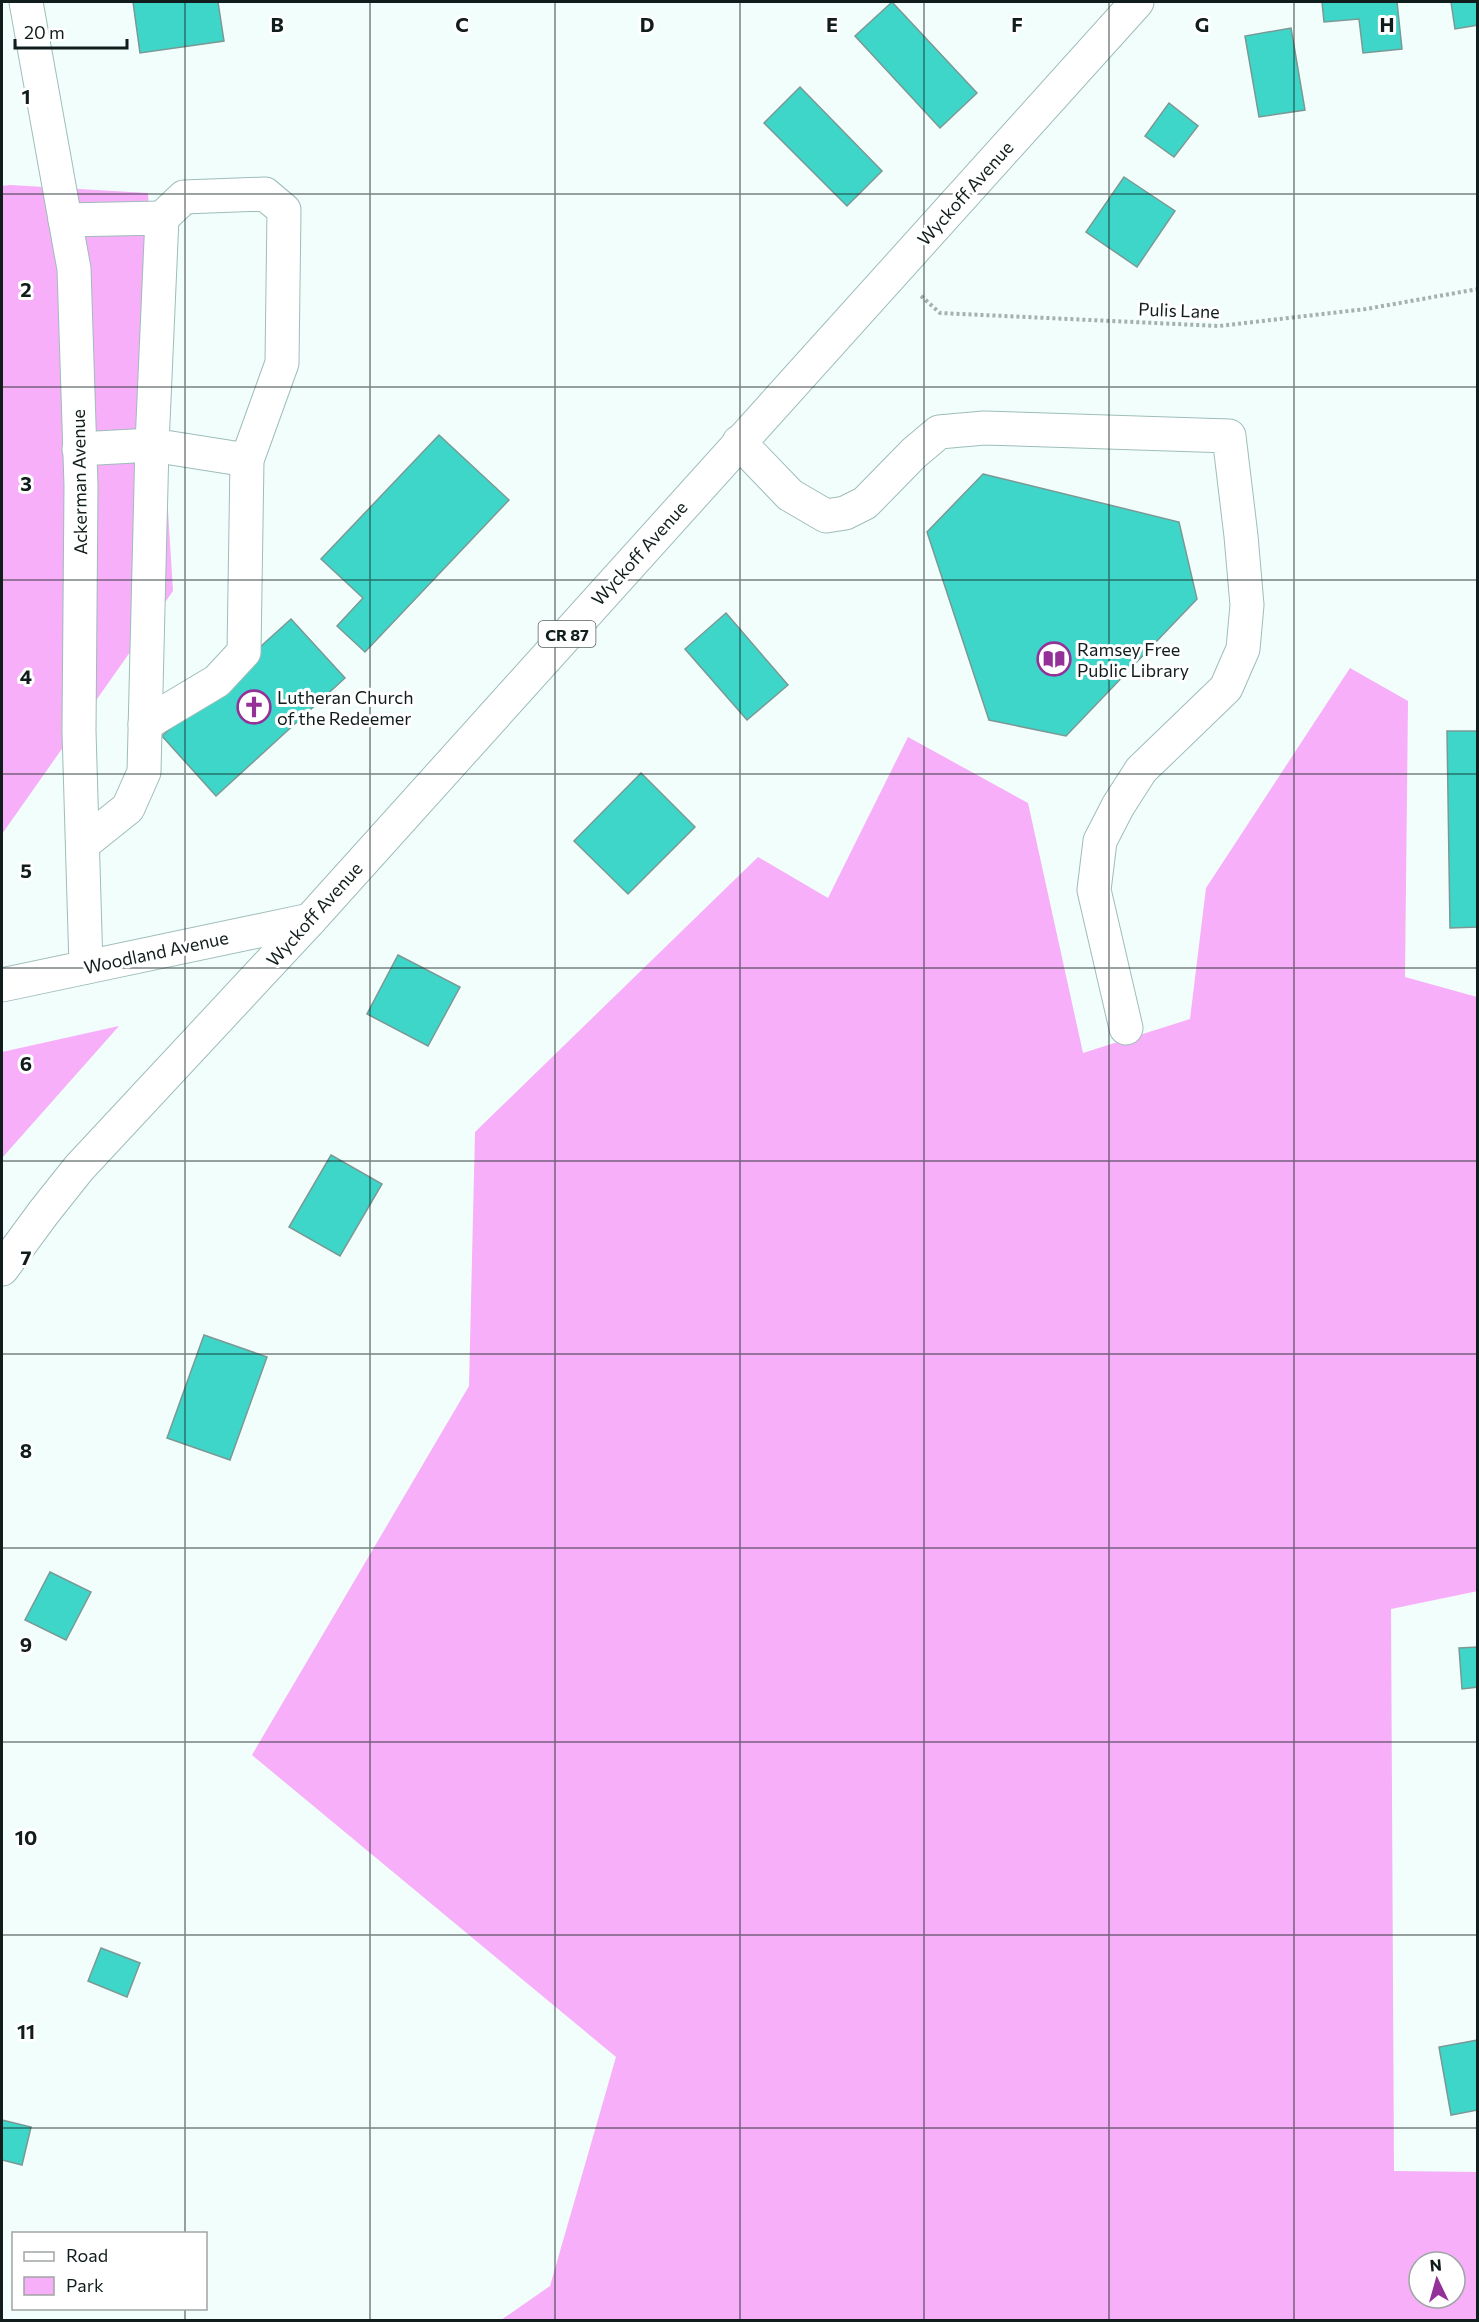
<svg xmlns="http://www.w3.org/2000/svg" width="1479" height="2322" viewBox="0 0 1479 2322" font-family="Commissioner,sans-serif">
  <rect width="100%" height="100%" fill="#f1fefc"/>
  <g fill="#f6aff8" fill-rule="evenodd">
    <polygon points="10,185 148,193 173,591 2,834 2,186"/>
    <path d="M 1350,668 L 1408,701 L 1405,977 L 1477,997 L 1478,1591 L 1391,1609 L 1394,2171 L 1477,2172 L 1477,2320 L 501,2320 L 550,2286 L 616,2057 L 252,1755 L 469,1386 L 475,1132 L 758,857 L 828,898 L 908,737 L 1028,803 L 1083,1053 L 1190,1019 L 1206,888 ZM 1419,2262 L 1455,2262 L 1455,2298 L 1419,2298 Z"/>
    <polygon points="119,1026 2,1158 2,1052"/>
  </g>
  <g fill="#3fd6ca" stroke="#7a9995" stroke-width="1.5">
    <polygon points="133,2 218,2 224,41 140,53"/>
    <polygon points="892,2 977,93 940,128 855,36"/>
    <polygon points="1322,2 1397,2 1402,49 1363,53 1359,19 1324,22"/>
    <polygon points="1451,2 1478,2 1478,25 1455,29"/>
    <polygon points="1291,28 1305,110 1259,117 1245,36"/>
    <polygon points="800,87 882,171 847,206 764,123"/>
    <polygon points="1169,103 1198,126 1174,157 1145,136"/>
    <polygon points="1124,177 1175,211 1137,267 1086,232"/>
    <polygon points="439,435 509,500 365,652 337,626 363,598 321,559"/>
    <polygon points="983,474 1179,522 1197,599 1066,736 989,720 927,532"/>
    <polygon points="726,613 788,685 747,720 685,649"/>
    <polygon points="291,619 345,678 216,796 162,736"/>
    <polygon points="1447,731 1478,731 1478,927 1450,928"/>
    <polygon points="641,773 695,827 628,894 574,841"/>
    <polygon points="398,955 460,987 428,1046 367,1014"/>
    <polygon points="331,1155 382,1184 340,1256 289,1227"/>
    <polygon points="204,1335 267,1357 230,1460 167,1438"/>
    <polygon points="50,1572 91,1592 66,1640 25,1620"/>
    <polygon points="1478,1647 1478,1687 1462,1689 1459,1648"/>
    <polygon points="101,1948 140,1963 127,1997 88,1981"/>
    <polygon points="1478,2040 1478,2110 1451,2115 1439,2047"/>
    <polygon points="2,2120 31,2127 22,2165 2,2160"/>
  </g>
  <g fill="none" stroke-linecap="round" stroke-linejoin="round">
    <g stroke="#9ebdb9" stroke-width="35">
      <g id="minor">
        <polyline points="26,2 74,269 81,486 79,731 86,967"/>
        <polyline points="65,220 162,218 152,445 247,460"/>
        <polyline points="739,442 790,495 826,516 845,513 865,503 914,453 939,432 984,428 1229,436 1241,536 1247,605 1243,649 1226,688 1141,770 1118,806 1100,841 1094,890 1126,1028"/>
        <polyline points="79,449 152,445 144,772 128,808 83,844"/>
        <polyline points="145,724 217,681 244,652 247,460 282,363 284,210 265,194 184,197 162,218"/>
        <polyline points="2,985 310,920"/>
      </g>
    </g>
    <g stroke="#9ebdb9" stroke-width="35">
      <polyline id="major" points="2,1269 44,1212 79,1168 310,920 1137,2"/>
    </g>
    <polyline stroke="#a4b1af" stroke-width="4" stroke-dasharray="3 3" stroke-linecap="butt" points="921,296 940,313 1219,326 1366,309 1478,289"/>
    <use href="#minor" stroke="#fff" stroke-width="33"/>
    <use href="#major" stroke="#fff" stroke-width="33"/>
  </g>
  <path fill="none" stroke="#111d1c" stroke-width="1.5" stroke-opacity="0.55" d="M 185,2 L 185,2234M 370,2 L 370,2320M 555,2 L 555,2320M 740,2 L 740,2320M 924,2 L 924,2320M 1109,2 L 1109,2320M 1294,2 L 1294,2320M 2,194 L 1478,194M 2,387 L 1478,387M 2,580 L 1478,580M 2,774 L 1478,774M 2,968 L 1478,968M 2,1161 L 1478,1161M 2,1354 L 1478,1354M 2,1548 L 1478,1548M 2,1742 L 1478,1742M 2,1935 L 1478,1935M 2,2128 L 1478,2128M 185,2308 L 185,2320"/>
  <defs>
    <g id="library-ring" transform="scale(1.725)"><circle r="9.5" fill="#fff" stroke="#943199" stroke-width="1.5"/><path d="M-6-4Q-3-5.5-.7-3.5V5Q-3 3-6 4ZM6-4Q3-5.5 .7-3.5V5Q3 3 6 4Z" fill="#943199"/></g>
    <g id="church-ring" transform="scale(1.725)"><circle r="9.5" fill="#fff" stroke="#943199" stroke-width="1.5"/><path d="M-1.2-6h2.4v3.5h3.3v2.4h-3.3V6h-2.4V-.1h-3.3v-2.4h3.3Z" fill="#943199"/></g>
  </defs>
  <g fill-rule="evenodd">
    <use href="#library-ring" x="1054" y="659"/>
    <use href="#church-ring" x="254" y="707"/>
  </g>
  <g text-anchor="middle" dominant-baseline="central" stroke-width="6" stroke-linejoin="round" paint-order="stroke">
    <rect fill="#fff" stroke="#586160" stroke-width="1.5" x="538.5" y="621" width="57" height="26" rx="4.5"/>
    <g font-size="16" font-weight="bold" fill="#111d1c">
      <text x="567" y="634">CR 87</text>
    </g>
    <g font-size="18" fill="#111d1c" stroke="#fff">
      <text transform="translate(965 193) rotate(-48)">Wyckoff Avenue</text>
      <text transform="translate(1179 310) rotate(2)">Pulis Lane</text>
      <text transform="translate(79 482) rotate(-91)">Ackerman Avenue</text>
      <text transform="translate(639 553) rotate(-48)">Wyckoff Avenue</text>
      <text transform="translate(314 914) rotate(-48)">Wyckoff Avenue</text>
      <text transform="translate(156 952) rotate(-12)">Woodland Avenue</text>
    </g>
    <g font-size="18" fill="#111d1c" stroke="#fff" text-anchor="start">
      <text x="1077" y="649">Ramsey Free<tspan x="1077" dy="21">Public Library</tspan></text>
      <text x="277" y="697">Lutheran Church<tspan x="277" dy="21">of the Redeemer</tspan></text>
    </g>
  </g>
  <g font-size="20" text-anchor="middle" font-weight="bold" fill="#111d1c" stroke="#fff" stroke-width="6" stroke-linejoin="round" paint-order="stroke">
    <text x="277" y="32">B</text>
    <text x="462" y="32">C</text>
    <text x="647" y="32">D</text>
    <text x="832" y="32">E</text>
    <text x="1017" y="32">F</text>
    <text x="1202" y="32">G</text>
    <text x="1387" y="32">H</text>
    <text x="26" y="104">1</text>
    <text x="26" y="297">2</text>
    <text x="26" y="491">3</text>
    <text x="26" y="684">4</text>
    <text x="26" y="878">5</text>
    <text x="26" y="1071">6</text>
    <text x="26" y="1265">7</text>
    <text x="26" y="1458">8</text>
    <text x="26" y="1652">9</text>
    <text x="26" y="1845">10</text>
    <text x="26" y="2039">11</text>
  </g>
  <rect width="1479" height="2322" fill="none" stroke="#111d1c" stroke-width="6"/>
  <rect x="12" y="2232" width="195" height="78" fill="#ffffff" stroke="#a0a5a4" stroke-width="1.5"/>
  <rect x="24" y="2252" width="30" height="9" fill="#ffffff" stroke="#a0a5a4" stroke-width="1.5"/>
  <text x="66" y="2262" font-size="18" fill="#111d1c">Road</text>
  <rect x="24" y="2277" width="30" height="18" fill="#f6aff8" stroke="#a0a5a4" stroke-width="1.5"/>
  <text x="66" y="2292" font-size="18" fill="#111d1c">Park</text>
  <g transform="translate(1437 2280) rotate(355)"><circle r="28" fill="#ffffff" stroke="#a0a5a4" stroke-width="1.5"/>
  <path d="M0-4.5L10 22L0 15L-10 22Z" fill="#943199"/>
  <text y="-9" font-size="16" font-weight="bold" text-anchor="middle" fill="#111d1c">N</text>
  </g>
  <path d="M15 39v9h112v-9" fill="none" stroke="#111d1c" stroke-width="3"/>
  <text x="24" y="39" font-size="18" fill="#111d1c" stroke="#ffffff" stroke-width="4.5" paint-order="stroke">20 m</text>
</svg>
